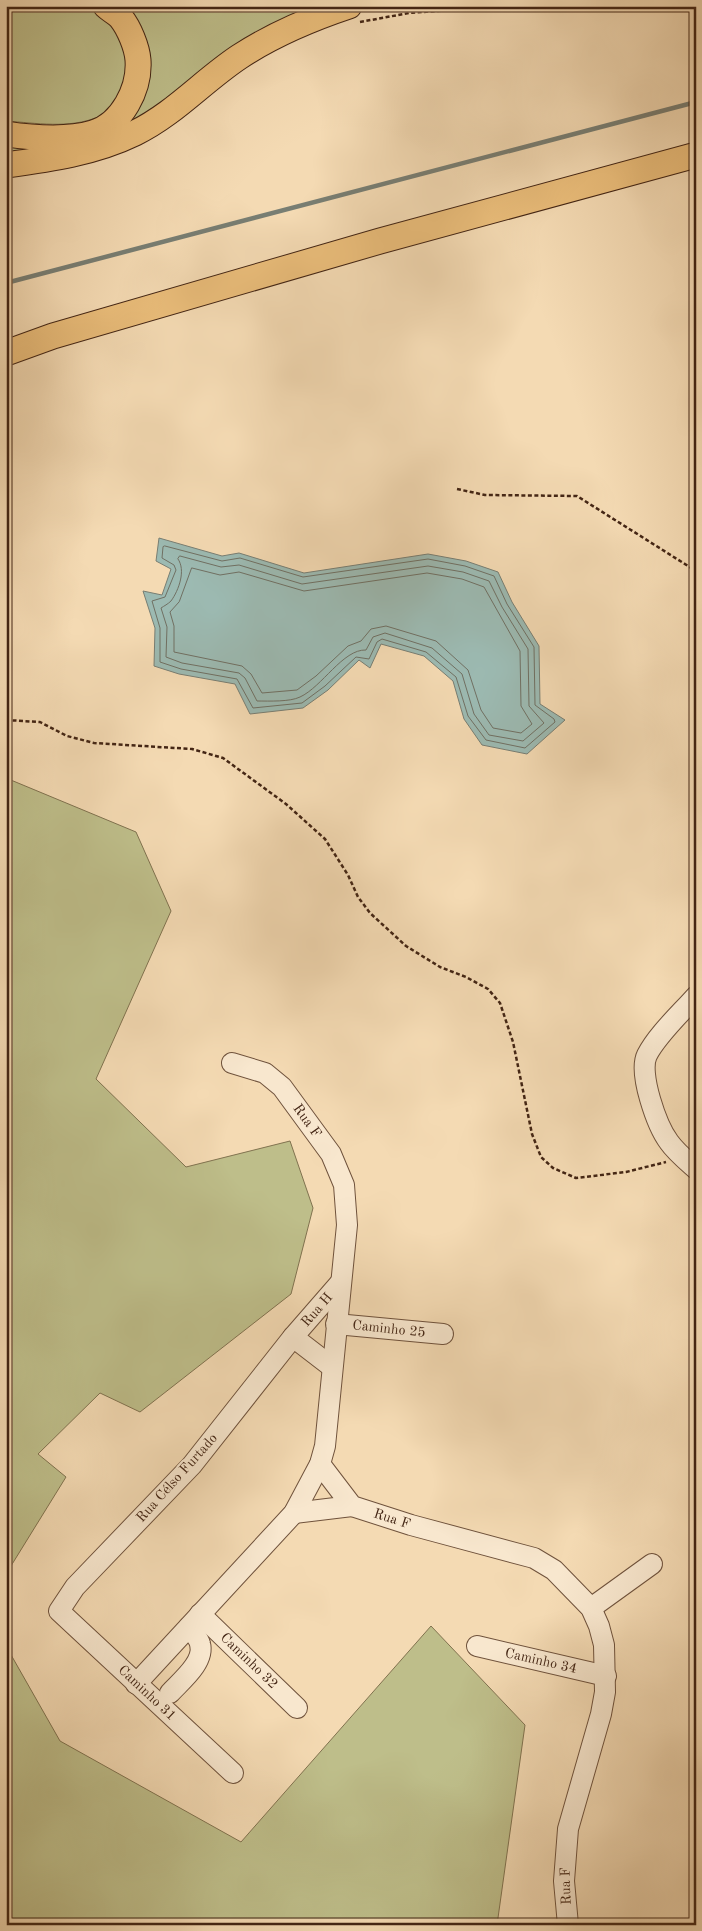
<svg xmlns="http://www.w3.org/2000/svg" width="702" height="1931" viewBox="0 0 702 1931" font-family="'Old Standard TT',serif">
  <rect width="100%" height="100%" fill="#f4dab3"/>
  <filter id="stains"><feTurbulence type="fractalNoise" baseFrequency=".004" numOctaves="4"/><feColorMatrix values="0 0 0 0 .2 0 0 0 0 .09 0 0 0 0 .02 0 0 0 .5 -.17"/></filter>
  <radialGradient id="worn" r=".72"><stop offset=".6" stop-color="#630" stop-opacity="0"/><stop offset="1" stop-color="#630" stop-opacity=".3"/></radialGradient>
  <g fill="#bebe8a" stroke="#80724f">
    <path d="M 6,6 L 84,6 C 125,19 137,60 118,95 C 114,103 107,114 98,117 C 69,129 36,123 6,121 Z"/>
    <path d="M 116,6 L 327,6 C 287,22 248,41 214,67 C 181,92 148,119 110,136 C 80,150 39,154 6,157 L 6,141 C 31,142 58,146 83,141 C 126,131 156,82 141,40 C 136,26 126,16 116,6 Z"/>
    <polygon points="6,778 136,832 171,911 96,1079 186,1167 290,1141 313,1208 291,1294 140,1412 100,1393 38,1454 66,1477 6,1574"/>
    <polygon points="431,1626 525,1725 497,1925 6,1925 6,1646 60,1741 241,1842"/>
  </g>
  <polygon fill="#9cbab2" stroke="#787e73" points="159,538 222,556 239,553 304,573 428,554 466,561 498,572 512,602 539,646 540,704 565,720 527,754 482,745 464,719 453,681 424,656 381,644 370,668 359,660 328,690 303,708 250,714 235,684 179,674 154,666 155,628 143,591 162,595 171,569 156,561"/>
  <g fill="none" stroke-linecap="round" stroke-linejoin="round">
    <g stroke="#707063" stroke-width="1">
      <polygon points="165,546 222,561 240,558 303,577 428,559 465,566 494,576 507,604 534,647 535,705 554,719 555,722 525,748 486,740 468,716 456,677 426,652 382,639 377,642 369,659 356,657 325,686 302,703 253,708 237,679 181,669 160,662 160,628 152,601 165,597 176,570 174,565 162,558 163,547"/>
      <path d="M 180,556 L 221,567 L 239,565 L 302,584 L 428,566 L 463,572 L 489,581 L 502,607 L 528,649 L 529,706 L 544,723 L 523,741 L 489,735 L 474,714 L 462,674 L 432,648 L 385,633 L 373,637 L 366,650 C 343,649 322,687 300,697 C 290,702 269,701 257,701 L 245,678 L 239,673 L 182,663 L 166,657 L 167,627 L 161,608 C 164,606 168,604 171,601 C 179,590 186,570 178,559 Z"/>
      <polygon points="192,568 220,575 239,572 304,591 427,573 462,579 484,587 520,651 521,706 532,724 521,733 493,728 481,710 468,670 436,641 386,626 371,629 361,641 348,646 316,676 297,690 262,693 251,674 242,666 174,652 174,626 170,612 179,602"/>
    </g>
    <polyline stroke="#787e73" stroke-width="4.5" points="6,283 696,102"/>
    <g stroke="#6f523c" stroke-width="22">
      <g id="minor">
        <path d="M 696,996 C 681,1013 657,1035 647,1055 C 638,1073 657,1126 669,1142 C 676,1152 687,1161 696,1169"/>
        <polyline points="336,1324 443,1334"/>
        <polyline points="293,1337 332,1367"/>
        <polyline points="320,1464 352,1506 411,1525 534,1558 554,1570 591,1608 599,1626 604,1645 605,1692 601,1714 568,1829 564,1881 568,1925"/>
        <polyline points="294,1513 352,1506"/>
        <polyline points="591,1608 652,1564"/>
        <polyline points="200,1614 297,1708"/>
        <polyline points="477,1646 606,1676"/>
        <polyline points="136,1684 294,1513 320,1464 325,1446 347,1225 344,1185 331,1154 282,1087 265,1073 232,1063"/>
        <path d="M 170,1693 C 181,1681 205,1662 200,1644 C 199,1638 192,1632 189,1627"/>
        <polyline points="233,1773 59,1611 75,1587 192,1465 293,1337 340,1283"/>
      </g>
    </g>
    <g stroke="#432514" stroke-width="27">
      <g id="major">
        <path d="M 6,134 C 33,138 66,141 93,133 C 122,124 140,89 138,60 C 137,47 129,28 121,18 C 117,13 110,10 106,6"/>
        <path d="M 6,165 C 50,159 94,153 135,133 C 174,114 203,81 239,57 C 274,34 310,19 349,6"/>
        <polyline points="6,353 53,336 380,241 696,155"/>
      </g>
    </g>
    <g stroke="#432514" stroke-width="2.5" stroke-dasharray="4 2.5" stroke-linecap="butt">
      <polyline points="360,22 409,13 505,6"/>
      <polyline points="457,489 485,495 577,496 696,571"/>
      <polyline points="6,720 40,722 67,736 94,743 192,749 223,758 286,804 325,839 348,875 358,897 370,913 406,946 440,967 466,977 488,989 500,1003 513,1042 532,1134 541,1157 553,1168 576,1178 626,1172 666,1162"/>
    </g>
    <use href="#minor" stroke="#f8e7ce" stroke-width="20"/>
    <use href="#major" stroke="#eabd7a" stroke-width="25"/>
  </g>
  <g text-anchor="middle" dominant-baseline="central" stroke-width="4" stroke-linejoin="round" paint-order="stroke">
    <g font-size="14" fill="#432514" stroke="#f8e7ce">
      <text transform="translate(307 1121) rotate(54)">Rua F</text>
      <text transform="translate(317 1310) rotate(-49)">Rua H</text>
      <text transform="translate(389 1329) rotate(6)">Caminho 25</text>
      <text transform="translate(177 1478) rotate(-48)">Rua Célso Furtado</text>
      <text transform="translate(392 1519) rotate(18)">Rua F</text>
      <text transform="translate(249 1661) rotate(44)">Caminho 32</text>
      <text transform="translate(541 1661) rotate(13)">Caminho 34</text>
      <text transform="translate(147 1693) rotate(43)">Caminho 31</text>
      <text transform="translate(566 1886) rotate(-92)">Rua F</text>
    </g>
  </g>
  <rect width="702" height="1931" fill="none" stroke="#f4dab3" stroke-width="25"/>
  <rect x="8" y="8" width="687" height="1916" fill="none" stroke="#432514" stroke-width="2.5"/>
  <rect x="12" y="12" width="677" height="1906" fill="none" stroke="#432514"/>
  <rect width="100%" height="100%" filter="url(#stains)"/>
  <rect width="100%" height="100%" fill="url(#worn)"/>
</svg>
